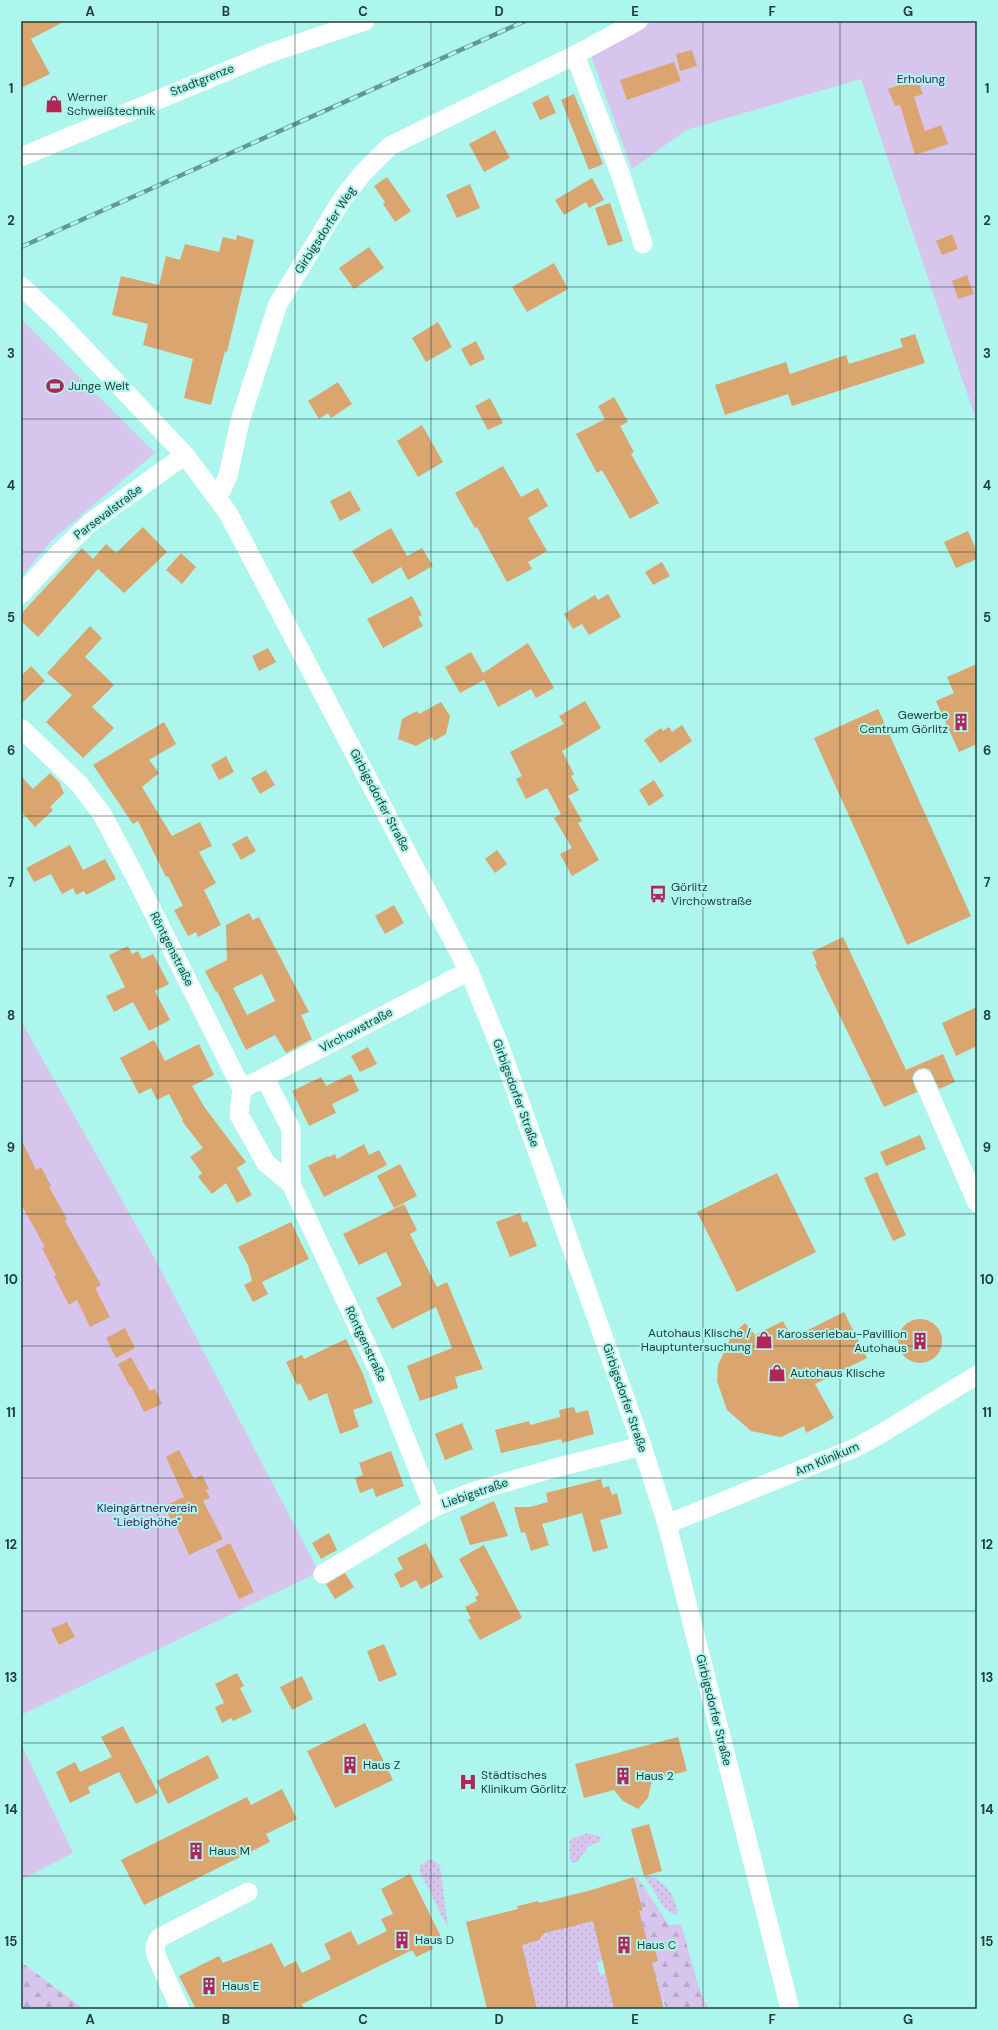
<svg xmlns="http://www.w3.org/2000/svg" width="998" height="2030" viewBox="0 0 998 2030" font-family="'DM Sans',sans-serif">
  <defs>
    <pattern id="grass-dots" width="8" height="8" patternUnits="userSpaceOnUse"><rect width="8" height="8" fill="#d8c5ee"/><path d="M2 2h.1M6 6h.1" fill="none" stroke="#b9aacd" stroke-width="1.8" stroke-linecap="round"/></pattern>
    <pattern id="forest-firs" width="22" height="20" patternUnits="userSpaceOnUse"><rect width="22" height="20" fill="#d8c5ee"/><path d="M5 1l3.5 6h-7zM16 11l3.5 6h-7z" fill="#b9aacd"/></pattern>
  </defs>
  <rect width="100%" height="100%" fill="#adf6ed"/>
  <g fill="url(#grass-dots)">
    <polygon points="588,1833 601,1837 600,1842 589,1846 577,1862 572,1863 570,1858 570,1839"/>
    <polygon points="430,1859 435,1861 440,1866 448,1928 420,1872 420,1865"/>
    <path d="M 649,1876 C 664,1881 679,1899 677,1915 L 665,1909 L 645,1877 Z"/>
    <path d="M 595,1920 L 594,1924 L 604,1960 L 597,1962 L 600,1975 L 607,1973 L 614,2009 L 537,2009 L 525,1958 L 516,1940 C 526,1941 536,1944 543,1936 L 546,1935 L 545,1933 Z"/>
  </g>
  <g fill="url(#forest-firs)">
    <polygon points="637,1877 669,1925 681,1924 699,1988 708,2009 666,2009 663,1999 645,2003 654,1946 649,1948 624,1915 643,1911 635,1878"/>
    <polygon points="21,1962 84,2009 21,2009"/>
  </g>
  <g fill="#d8c5ee">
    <polygon points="654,21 977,21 977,423 861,79 686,130 632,169 591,56"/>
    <polygon points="21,319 155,453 52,540 21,577"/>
    <polygon points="21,1021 154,1257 319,1572 21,1715"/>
    <polygon points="21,1744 73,1853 21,1880"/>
  </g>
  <g fill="#daa56f" fill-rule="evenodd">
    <polygon points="21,21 65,21 31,39 50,74 21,88"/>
    <polygon points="692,50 697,66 680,71 676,54"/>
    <polygon points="674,62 681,81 627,100 620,80"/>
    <polygon points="917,79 923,94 914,97 925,131 941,125 948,144 915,155 900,105 895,106 888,89"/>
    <polygon points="574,94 603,164 589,170 561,100"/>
    <polygon points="548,95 556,113 540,120 532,103"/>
    <polygon points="495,130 510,158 484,172 469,144"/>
    <polygon points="387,177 411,211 395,222 383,204 385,202 374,186"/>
    <polygon points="592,178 604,200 589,208 586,202 564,215 555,200"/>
    <polygon points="470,184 480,208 457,218 446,195"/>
    <polygon points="610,203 623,241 608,246 595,208"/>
    <polygon points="952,234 958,249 942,255 936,241"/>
    <polygon points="237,235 254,240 227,352 225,351 211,405 184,398 193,359 143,345 148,324 112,315 121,276 159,285 166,256 180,260 185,244 219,252 223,237 236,240"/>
    <polygon points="369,247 384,268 354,289 339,268"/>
    <polygon points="554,263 568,289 527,312 512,287"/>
    <polygon points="967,275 974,294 958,299 952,281"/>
    <polygon points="438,322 452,347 426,362 412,338"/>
    <polygon points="915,334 925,363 792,406 788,394 725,415 715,385 786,362 790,374 846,355 849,364 903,347 900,339"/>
    <polygon points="476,341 485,359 470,366 461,349"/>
    <polygon points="338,382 352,404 331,418 328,413 319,419 308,401"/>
    <polygon points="614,397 628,422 620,426 634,452 631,454 659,503 630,519 602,470 597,473 576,434 605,419 598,406"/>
    <polygon points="490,398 503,423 488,430 475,406"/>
    <polygon points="422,425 443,462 418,477 397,441"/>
    <polygon points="503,466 521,497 538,488 548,506 528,518 547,551 528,562 532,569 507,582 477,527 475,528 455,493"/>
    <polygon points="350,491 361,510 340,521 330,501"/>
    <polygon points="143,527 167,552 124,593 98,569 38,637 21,621 21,614 82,548 93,559 106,544 116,553"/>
    <polygon points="391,528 407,556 422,548 433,566 408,580 401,567 372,584 352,551"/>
    <polygon points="968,531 977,552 977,559 956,568 944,542"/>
    <polygon points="181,553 196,567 182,584 166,570"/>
    <polygon points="662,562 670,576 653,585 645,572"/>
    <polygon points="608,594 621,617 589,635 582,624 573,629 564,614 595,595 598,600"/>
    <polygon points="412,596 422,615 418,617 423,626 383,648 367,619"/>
    <polygon points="90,626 102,638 85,657 114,685 92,707 114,728 83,758 46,722 72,695 47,673"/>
    <polygon points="528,643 554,688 536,698 531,689 498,707 484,680 460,693 445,667 471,652 483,673"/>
    <polygon points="268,648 276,662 259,671 252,656"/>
    <polygon points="977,664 977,744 959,752 936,701 954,693 947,677"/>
    <polygon points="31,666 45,681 21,704 21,676"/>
    <polygon points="585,701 601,728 562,751 574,774 571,776 579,790 568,796 582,821 578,823 599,860 572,876 560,854 572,848 554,818 561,814 547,788 526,799 516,779 522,776 510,752 564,724 559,716"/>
    <polygon points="441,702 450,716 446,734 434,741 432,737 416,746 398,739 402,719 417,711 419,714"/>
    <polygon points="878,709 971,916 907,945 814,738"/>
    <polygon points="164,722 176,744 149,760 159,773 142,787 172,836 200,822 212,846 199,852 216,883 204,890 221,925 198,937 196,932 188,936 174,910 183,906 168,876 166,877 138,821 133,824 93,765"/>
    <polygon points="682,725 692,741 660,763 644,740 661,728 663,731 669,727 672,732"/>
    <polygon points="226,756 234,772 219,780 211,765"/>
    <polygon points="266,770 275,785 260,794 251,778"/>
    <polygon points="50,773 59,782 64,793 50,807 53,810 35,827 21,811 21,776 33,789"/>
    <polygon points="654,780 664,796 649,806 639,790"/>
    <polygon points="247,836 256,851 241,860 232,844"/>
    <polygon points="70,845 83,870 105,859 116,879 86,895 84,891 76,895 73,888 62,894 51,874 34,882 26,868"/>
    <polygon points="497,850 507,864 495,873 485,859"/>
    <polygon points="394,905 404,923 385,934 375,916"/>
    <path d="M 249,913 L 253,920 L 259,917 L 309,1012 L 301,1015 L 312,1039 L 286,1053 L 275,1035 L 246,1050 L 217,991 L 216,992 L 205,971 L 227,960 L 226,925 ZM 262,974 L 275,1001 L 247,1015 L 233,988 Z"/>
    <polygon points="843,937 906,1070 943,1054 955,1082 939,1089 930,1070 925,1068 919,1069 914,1073 912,1078 917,1092 884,1107 815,965 817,964 812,952"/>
    <polygon points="128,946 132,954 138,951 142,959 153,954 169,984 155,991 170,1020 149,1031 133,1002 114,1012 106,996 125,987 109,955"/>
    <polygon points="977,1007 977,1046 956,1056 942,1023"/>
    <polygon points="154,1040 165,1061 199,1044 214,1075 192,1086 205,1108 246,1162 237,1168 252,1195 237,1203 226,1183 212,1194 198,1177 202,1173 190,1157 203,1148 182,1121 183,1120 169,1094 157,1100 151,1088 139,1094 120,1058"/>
    <polygon points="368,1047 377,1064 360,1072 351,1056"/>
    <polygon points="351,1074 359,1091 332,1104 336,1113 309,1126 292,1091 321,1077 326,1086"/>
    <polygon points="920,1135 926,1149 886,1166 880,1152"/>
    <polygon points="21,1139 36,1170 41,1167 51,1186 49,1187 67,1219 65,1221 101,1285 95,1288 110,1317 90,1327 77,1300 69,1305 54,1276 56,1275 42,1248 45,1247 21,1204"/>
    <polygon points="364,1144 369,1155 379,1150 387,1165 324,1197 308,1166 328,1156 329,1157 335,1154 337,1159"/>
    <polygon points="400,1164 417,1196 394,1208 377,1176"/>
    <polygon points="877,1172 906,1235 893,1241 864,1178"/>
    <polygon points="777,1173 816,1252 737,1292 697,1212"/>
    <polygon points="404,1204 417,1230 410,1234 437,1287 447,1282 483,1369 455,1377 458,1388 420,1401 407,1366 452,1348 436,1307 392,1329 376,1298 402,1285 386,1252 359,1265 343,1234"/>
    <polygon points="520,1213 523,1223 527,1221 537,1246 510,1257 496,1222"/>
    <polygon points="291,1222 309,1259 262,1282 268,1294 253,1302 244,1285 252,1281 248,1265 238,1247"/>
    <polygon points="844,1312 867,1358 815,1384 834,1418 806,1433 804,1426 781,1437 751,1431 727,1410 717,1381 718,1365 732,1335 745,1323 755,1335 783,1321 792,1338"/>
    <circle cx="920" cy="1341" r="22"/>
    <polygon points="125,1328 135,1348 116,1358 106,1338"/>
    <polygon points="346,1339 363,1374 373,1403 353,1410 359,1427 340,1434 327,1393 309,1401 300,1383 297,1385 286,1362 302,1355 304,1359"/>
    <polygon points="131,1357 150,1391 155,1389 162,1404 144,1412 131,1386 130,1387 118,1364"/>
    <polygon points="574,1407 576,1413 588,1410 594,1434 562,1443 561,1439 501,1453 495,1430 529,1421 530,1425 560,1417 559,1410"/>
    <polygon points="462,1423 473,1449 445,1460 435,1434"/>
    <polygon points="179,1450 194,1479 202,1475 209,1489 206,1490 210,1498 203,1501 223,1539 189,1555 174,1521 172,1522 164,1506 184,1497 166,1457"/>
    <polygon points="391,1451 404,1486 376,1497 373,1488 360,1493 355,1478 363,1475 359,1463"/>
    <polygon points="601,1479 603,1488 609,1486 612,1495 617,1493 622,1514 600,1520 608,1548 593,1552 582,1513 542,1524 549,1545 531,1551 525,1532 521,1533 514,1507 530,1507 548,1502 546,1493"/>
    <polygon points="494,1501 508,1536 470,1545 460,1517"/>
    <polygon points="329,1533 337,1550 321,1559 312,1543"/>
    <polygon points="230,1543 254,1592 239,1599 216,1550"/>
    <polygon points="426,1543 443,1577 421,1589 416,1580 401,1588 394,1574 403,1569 397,1558"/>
    <polygon points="484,1545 522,1618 480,1640 468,1620 471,1618 465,1607 477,1601 475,1597 479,1595 459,1559"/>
    <polygon points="345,1573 354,1587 335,1599 326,1584"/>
    <polygon points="67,1622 75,1637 59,1645 51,1629"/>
    <polygon points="384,1644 397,1675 379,1682 367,1651"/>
    <polygon points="237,1673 244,1686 240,1688 252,1712 233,1721 231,1718 222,1723 215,1707 224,1703 215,1684"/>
    <polygon points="302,1676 313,1699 292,1710 280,1687"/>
    <polygon points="365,1723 393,1780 335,1808 307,1751"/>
    <polygon points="123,1726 158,1793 136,1804 119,1772 88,1787 90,1793 70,1803 56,1772 75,1762 80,1772 112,1757 101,1737"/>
    <polygon points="678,1737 687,1771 652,1780 648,1798 638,1809 623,1801 614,1790 584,1798 575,1764"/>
    <polygon points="208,1755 219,1778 168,1804 157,1781"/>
    <polygon points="282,1789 297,1819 266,1834 270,1842 144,1905 121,1860 247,1797 251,1805"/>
    <polygon points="649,1824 662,1871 644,1876 631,1829"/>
    <polygon points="410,1874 441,1937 430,1942 433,1949 416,1957 413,1951 410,1951 302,2004 304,2009 196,2009 179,1976 219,1956 223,1963 272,1943 284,1967 296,1961 302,1973 331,1959 324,1944 351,1931 358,1945 387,1931 381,1919 393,1914 381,1889"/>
    <polygon points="634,1877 643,1911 639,1911 649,1948 654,1946 658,1961 652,1963 664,2009 614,2009 593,1921 545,1933 539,1940 522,1945 537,2009 487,2009 466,1922 518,1909 517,1906 522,1905 538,1901 539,1903 588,1891"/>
  </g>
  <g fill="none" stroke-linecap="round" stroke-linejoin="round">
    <g stroke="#fff" stroke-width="19">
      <polyline points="575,55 621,176 643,244"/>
      <polyline points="21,157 270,53 365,21"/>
      <polyline points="21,286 58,321 185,455 228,513 469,971 502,1052 642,1446 667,1524 790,2009"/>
      <polyline points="216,495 221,491 228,476 240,421 278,304 343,198 363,173 390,146 575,55 638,21"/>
      <polyline points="21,594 62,550 90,523 185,455"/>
      <polyline points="21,728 80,785 102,814 136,878 242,1089 239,1115 266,1163 291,1184 380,1374 433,1508"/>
      <polyline points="265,1078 291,1129 291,1184"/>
      <polyline points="923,1079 977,1203"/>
      <polyline points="242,1089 469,971"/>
      <polyline points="667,1524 855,1448 879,1435 977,1375"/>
      <polyline points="323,1574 433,1508 469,1493 551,1469 642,1446"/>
      <polyline points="180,2009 156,1955 155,1946 159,1938 248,1892"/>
    </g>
    <g stroke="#659891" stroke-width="4.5">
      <polyline id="rail" points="21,247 525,21"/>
    </g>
    <use href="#rail" stroke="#adf6ed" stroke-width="3" stroke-dasharray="9" stroke-linecap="butt"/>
  </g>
  <path fill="none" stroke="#213f3b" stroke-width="1" stroke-opacity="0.55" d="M 158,21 L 158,2009M 295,21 L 295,2009M 431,21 L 431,2009M 567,21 L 567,2009M 703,21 L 703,2009M 840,21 L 840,2009M 21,154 L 977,154M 21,287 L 977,287M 21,419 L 977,419M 21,552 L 977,552M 21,684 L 977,684M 21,816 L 977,816M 21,949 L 977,949M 21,1081 L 977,1081M 21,1214 L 977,1214M 21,1346 L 977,1346M 21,1478 L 977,1478M 21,1611 L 977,1611M 21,1743 L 977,1743M 21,1876 L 977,1876"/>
  <defs>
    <g id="shop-bare" transform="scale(1.38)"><path d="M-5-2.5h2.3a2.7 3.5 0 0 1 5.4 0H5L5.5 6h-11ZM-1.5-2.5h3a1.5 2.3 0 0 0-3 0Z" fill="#b42557" stroke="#adf6ed" stroke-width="2.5" paint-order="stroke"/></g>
    <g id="stadium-bare" transform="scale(1.38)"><path d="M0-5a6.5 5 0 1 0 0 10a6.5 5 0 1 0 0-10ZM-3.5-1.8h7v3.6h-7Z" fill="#b42557" stroke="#adf6ed" stroke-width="2.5" paint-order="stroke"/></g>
    <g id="building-bare" transform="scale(1.38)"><path d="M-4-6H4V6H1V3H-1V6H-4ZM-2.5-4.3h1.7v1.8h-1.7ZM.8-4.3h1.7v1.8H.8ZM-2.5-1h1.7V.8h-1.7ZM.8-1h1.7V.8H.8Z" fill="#b42557" stroke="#adf6ed" stroke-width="2.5" paint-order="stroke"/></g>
    <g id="bus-bare" transform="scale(1.38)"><path d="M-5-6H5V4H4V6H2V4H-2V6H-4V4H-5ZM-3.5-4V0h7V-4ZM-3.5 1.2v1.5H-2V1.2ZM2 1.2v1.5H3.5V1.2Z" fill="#b42557" stroke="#adf6ed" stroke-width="2.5" paint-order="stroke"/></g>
    <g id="hospital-bare" transform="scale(1.38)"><path d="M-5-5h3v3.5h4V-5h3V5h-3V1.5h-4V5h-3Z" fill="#b42557" stroke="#adf6ed" stroke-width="2.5" paint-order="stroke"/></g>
  </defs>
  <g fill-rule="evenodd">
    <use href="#shop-bare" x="54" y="104"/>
    <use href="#stadium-bare" x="55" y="386"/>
    <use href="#building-bare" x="961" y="722"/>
    <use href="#bus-bare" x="658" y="894"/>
    <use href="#shop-bare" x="764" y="1340"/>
    <use href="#building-bare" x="920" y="1341"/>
    <use href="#shop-bare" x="777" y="1373"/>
    <use href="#building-bare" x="350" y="1765"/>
    <use href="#building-bare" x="623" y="1776"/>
    <use href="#hospital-bare" x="468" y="1782"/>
    <use href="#building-bare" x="196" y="1851"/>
    <use href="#building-bare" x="402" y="1940"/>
    <use href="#building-bare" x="624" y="1945"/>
    <use href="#building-bare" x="209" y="1986"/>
  </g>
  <g text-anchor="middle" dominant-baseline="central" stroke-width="4" stroke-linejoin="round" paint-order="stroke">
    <g font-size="12" fill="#3e155e" stroke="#adf6ed">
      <text x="921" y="79">Erholung</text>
      <text x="147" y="1508">Kleingärtnerverein<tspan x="147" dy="14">"Liebighöhe"</tspan></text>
    </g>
    <g font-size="12" fill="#213f3b" stroke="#adf6ed">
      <text transform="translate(202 80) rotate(-22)">Stadtgrenze</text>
      <text transform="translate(325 230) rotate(-57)">Girbigsdorfer Weg</text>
      <text transform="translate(108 512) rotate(-37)">Parsevalstraße</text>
      <text transform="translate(380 800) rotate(62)">Girbigsdorfer Straße</text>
      <text transform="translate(172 949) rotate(63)">Röntgenstraße</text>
      <text transform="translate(356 1030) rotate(-28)">Virchowstraße</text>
      <text transform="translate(516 1093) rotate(70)">Girbigsdorfer Straße</text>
      <text transform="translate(366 1344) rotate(65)">Röntgenstraße</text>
      <text transform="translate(625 1398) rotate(71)">Girbigsdorfer Straße</text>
      <text transform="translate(827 1459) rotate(-23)">Am Klinikum</text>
      <text transform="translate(475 1493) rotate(-19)">Liebigstraße</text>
      <text transform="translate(714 1710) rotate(76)">Girbigsdorfer Straße</text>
    </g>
    <g font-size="12" fill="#213f3b" stroke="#adf6ed" text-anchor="start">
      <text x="67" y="97">Werner<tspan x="67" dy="14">Schweißtechnik</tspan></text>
      <text x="68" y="386">Junge Welt</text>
      <text x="948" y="715" text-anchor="end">Gewerbe<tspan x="948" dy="14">Centrum Görlitz</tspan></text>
      <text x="671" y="887">Görlitz<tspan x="671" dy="14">Virchowstraße</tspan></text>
      <text x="751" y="1333" text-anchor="end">Autohaus Klische /<tspan x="751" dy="14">Hauptuntersuchung</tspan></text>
      <text x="907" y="1334" text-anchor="end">Karosseriebau-Pavillion<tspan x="907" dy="14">Autohaus</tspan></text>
      <text x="790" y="1373">Autohaus Klische</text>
      <text x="363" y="1765">Haus Z</text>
      <text x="481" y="1775">Städtisches<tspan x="481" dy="14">Klinikum Görlitz</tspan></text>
      <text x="636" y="1776">Haus 2</text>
      <text x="209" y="1851">Haus M</text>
      <text x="415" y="1940">Haus D</text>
      <text x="637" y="1945">Haus C</text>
      <text x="222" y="1986">Haus E</text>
    </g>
  </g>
  <rect width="998" height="2030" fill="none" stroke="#adf6ed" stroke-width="44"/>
  <rect x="22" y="22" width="954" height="1986" fill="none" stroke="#213f3b" stroke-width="1.5"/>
  <g font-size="13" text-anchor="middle" font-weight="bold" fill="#213f3b">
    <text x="90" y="16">A</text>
    <text x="226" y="16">B</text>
    <text x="363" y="16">C</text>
    <text x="499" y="16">D</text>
    <text x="635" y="16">E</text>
    <text x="772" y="16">F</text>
    <text x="908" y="16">G</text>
    <text x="11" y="93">1</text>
    <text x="987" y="93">1</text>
    <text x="11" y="225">2</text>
    <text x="987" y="225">2</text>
    <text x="11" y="358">3</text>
    <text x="987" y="358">3</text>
    <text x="11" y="490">4</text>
    <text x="987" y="490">4</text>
    <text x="11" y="622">5</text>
    <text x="987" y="622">5</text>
    <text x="11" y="755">6</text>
    <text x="987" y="755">6</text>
    <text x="11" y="887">7</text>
    <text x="987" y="887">7</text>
    <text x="11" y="1020">8</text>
    <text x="987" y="1020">8</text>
    <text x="11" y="1152">9</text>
    <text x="987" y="1152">9</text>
    <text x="11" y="1284">10</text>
    <text x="987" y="1284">10</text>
    <text x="11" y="1417">11</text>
    <text x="987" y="1417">11</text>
    <text x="11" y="1549">12</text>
    <text x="987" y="1549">12</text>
    <text x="11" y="1682">13</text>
    <text x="987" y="1682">13</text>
    <text x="11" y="1814">14</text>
    <text x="987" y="1814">14</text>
    <text x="11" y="1946">15</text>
    <text x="987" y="1946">15</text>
    <text x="90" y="2024">A</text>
    <text x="226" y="2024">B</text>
    <text x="363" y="2024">C</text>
    <text x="499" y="2024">D</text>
    <text x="635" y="2024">E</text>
    <text x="772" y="2024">F</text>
    <text x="908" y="2024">G</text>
  </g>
</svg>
